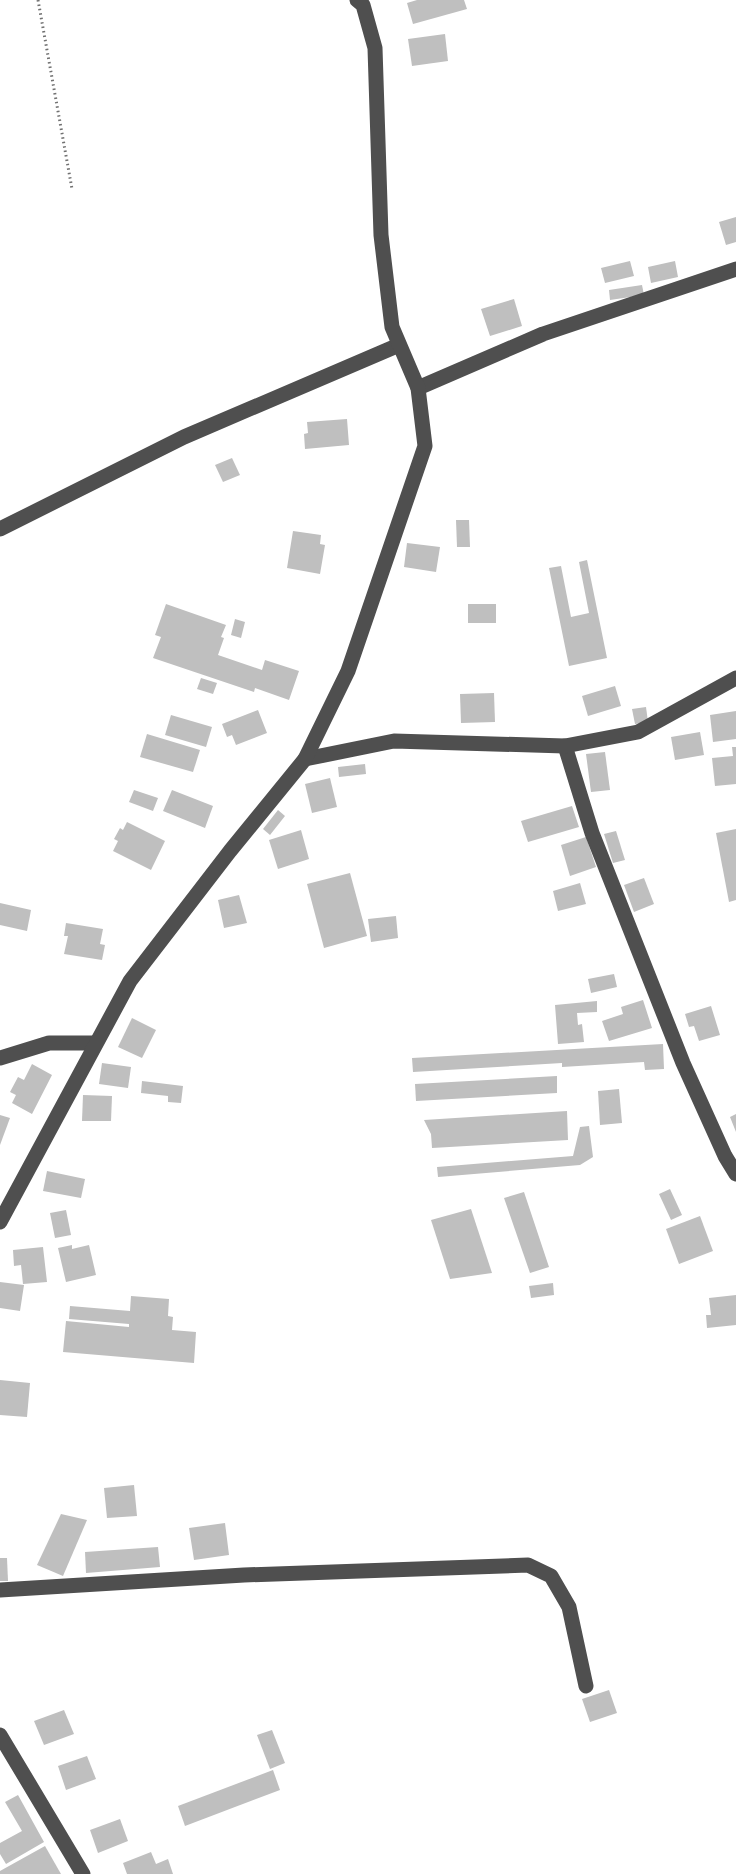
<svg xmlns="http://www.w3.org/2000/svg" width="736" height="1874" viewBox="0 0 736 1874" font-family="'Exo 2',sans-serif">
  <rect width="100%" height="100%" fill="#fff"/>
  <g fill="#bfbfbf">
    <polygon points="417,0 464,0 467,9 413,24 407,3"/>
    <polygon points="445,34 448,61 412,66 408,39"/>
    <polygon points="736,217 736,242 726,245 719,222"/>
    <polygon points="630,261 634,276 605,283 601,268"/>
    <polygon points="675,261 678,277 651,283 648,267"/>
    <polygon points="642,285 644,295 610,300 609,290"/>
    <polygon points="514,299 522,326 490,336 481,309"/>
    <polygon points="347,419 349,445 305,449 304,434 308,433 307,422"/>
    <polygon points="232,458 240,475 223,482 215,465"/>
    <polygon points="456,520 469,520 470,547 457,547"/>
    <polygon points="293,531 321,535 320,544 325,545 320,574 287,568"/>
    <polygon points="407,543 440,547 436,572 404,567"/>
    <polygon points="587,560 607,658 569,666 549,568 561,566 571,617 589,613 579,562"/>
    <polygon points="166,604 226,625 221,637 224,638 218,655 262,670 265,660 299,671 289,700 255,688 254,692 153,658 161,637 155,635"/>
    <rect x="468" y="604" width="28" height="19"/>
    <polygon points="235,619 245,622 241,638 231,635"/>
    <polygon points="201,678 217,683 213,694 197,689"/>
    <polygon points="615,686 621,706 588,716 582,696"/>
    <polygon points="494,693 495,722 461,723 460,694"/>
    <polygon points="646,707 648,722 635,724 632,709"/>
    <polygon points="258,710 267,733 236,745 232,735 227,737 222,724"/>
    <polygon points="736,711 736,739 713,742 710,715"/>
    <polygon points="171,715 212,727 206,747 165,735"/>
    <polygon points="700,732 704,755 675,760 671,737"/>
    <polygon points="147,734 200,750 193,772 140,757"/>
    <polygon points="732,747 736,747 736,784 715,786 712,758 733,756"/>
    <polygon points="605,752 610,790 591,792 586,754"/>
    <polygon points="365,764 366,774 339,777 338,767"/>
    <polygon points="330,778 337,807 312,813 305,784"/>
    <polygon points="134,790 158,798 153,811 129,802"/>
    <polygon points="172,790 213,806 205,828 163,811"/>
    <polygon points="572,806 579,827 528,842 521,821"/>
    <polygon points="278,810 285,816 270,835 263,829"/>
    <polygon points="127,822 165,841 151,870 113,851 118,841 114,839 120,828 123,830"/>
    <polygon points="736,829 736,900 729,902 716,833"/>
    <polygon points="301,830 309,859 278,869 269,840"/>
    <polygon points="616,831 625,860 613,863 604,834"/>
    <polygon points="586,837 596,867 570,876 561,845"/>
    <polygon points="350,873 367,936 324,948 307,884"/>
    <polygon points="644,878 654,904 634,912 624,885"/>
    <polygon points="580,883 586,904 558,911 553,891"/>
    <polygon points="239,895 247,923 224,928 218,900"/>
    <polygon points="0,903 31,910 27,931 0,925"/>
    <polygon points="396,916 398,938 371,942 368,919"/>
    <polygon points="66,923 103,929 100,944 105,945 102,960 64,954 68,936 64,936"/>
    <polygon points="614,974 617,987 591,993 588,979"/>
    <polygon points="643,1000 652,1028 609,1041 602,1021 623,1014 621,1007"/>
    <polygon points="597,1001 597,1012 577,1013 578,1025 582,1024 584,1042 558,1044 555,1005"/>
    <polygon points="711,1006 720,1035 699,1041 694,1026 689,1027 685,1014"/>
    <polygon points="132,1018 156,1030 142,1058 118,1047"/>
    <polygon points="663,1044 664,1069 645,1070 644,1062 562,1067 562,1063 413,1072 412,1058"/>
    <polygon points="102,1063 131,1067 128,1088 99,1084"/>
    <polygon points="32,1064 52,1075 32,1114 12,1103 16,1095 10,1092 18,1077 24,1080"/>
    <polygon points="557,1076 557,1093 416,1101 415,1084"/>
    <polygon points="142,1081 183,1086 181,1103 168,1102 168,1096 141,1093"/>
    <polygon points="619,1089 622,1123 600,1125 598,1091"/>
    <polygon points="83,1095 112,1096 111,1121 82,1121"/>
    <polygon points="567,1111 568,1140 432,1148 431,1134 424,1120"/>
    <polygon points="736,1114 736,1132 730,1117"/>
    <polygon points="0,1115 10,1118 0,1145"/>
    <polygon points="589,1126 593,1157 580,1165 438,1177 437,1167 573,1156 580,1127"/>
    <polygon points="47,1171 85,1179 81,1198 43,1191"/>
    <polygon points="670,1189 682,1215 671,1220 659,1194"/>
    <polygon points="524,1192 549,1267 530,1273 504,1198"/>
    <polygon points="471,1209 492,1273 450,1279 431,1220"/>
    <polygon points="66,1210 71,1235 55,1238 50,1213"/>
    <polygon points="700,1216 713,1251 679,1264 666,1229"/>
    <polygon points="72,1245 72,1249 89,1245 96,1275 66,1282 58,1248"/>
    <polygon points="43,1247 47,1282 23,1284 21,1265 14,1266 13,1250"/>
    <polygon points="0,1282 24,1285 20,1311 0,1308"/>
    <polygon points="553,1283 554,1295 531,1298 529,1286"/>
    <polygon points="736,1295 736,1325 707,1328 706,1315 711,1315 709,1298"/>
    <polygon points="131,1296 169,1299 168,1316 173,1317 172,1330 196,1332 194,1363 63,1352 66,1321 129,1327 129,1324 69,1319 70,1306 130,1311"/>
    <polygon points="0,1380 30,1383 27,1417 0,1415"/>
    <polygon points="134,1485 137,1516 107,1518 104,1488"/>
    <polygon points="61,1514 87,1520 63,1576 37,1565"/>
    <polygon points="225,1523 229,1555 194,1560 189,1528"/>
    <polygon points="158,1547 160,1567 86,1573 85,1552"/>
    <polygon points="0,1558 7,1558 8,1581 0,1581"/>
    <polygon points="609,1690 617,1713 590,1722 582,1699"/>
    <polygon points="64,1710 74,1734 44,1745 34,1721"/>
    <polygon points="272,1730 285,1763 270,1769 257,1735"/>
    <polygon points="87,1756 96,1779 66,1790 58,1766"/>
    <polygon points="273,1770 280,1790 185,1826 178,1806"/>
    <polygon points="18,1795 44,1842 6,1864 0,1854 0,1843 22,1831 5,1802"/>
    <polygon points="120,1819 128,1841 98,1853 90,1830"/>
    <polygon points="45,1846 61,1874 0,1874 0,1871"/>
    <polygon points="151,1852 156,1864 168,1859 173,1874 127,1874 123,1863"/>
  </g>
  <g fill="none" stroke-linecap="round" stroke-linejoin="round">
    <polyline stroke="#717171" stroke-width="3" stroke-dasharray="1.5 3" stroke-linecap="butt" points="38,0 72,189"/>
    <g stroke="#4f4f4f" stroke-width="15">
      <polyline points="418,388 543,334 736,269"/>
      <polyline points="0,529 184,437 399,345"/>
      <polyline points="565,746 592,833 683,1063 725,1156 736,1174"/>
      <polyline points="305,759 394,741 565,746 638,732 736,678"/>
      <polyline points="0,1058 49,1043 96,1043"/>
      <polyline points="0,1222 130,981 230,851 305,759 348,671 425,446 418,388 392,327 381,235 375,48 363,5 357,0"/>
      <polyline points="0,1590 244,1575 528,1565 551,1576 569,1607 586,1686"/>
      <polyline points="0,1735 83,1874"/>
    </g>
  </g>
</svg>
